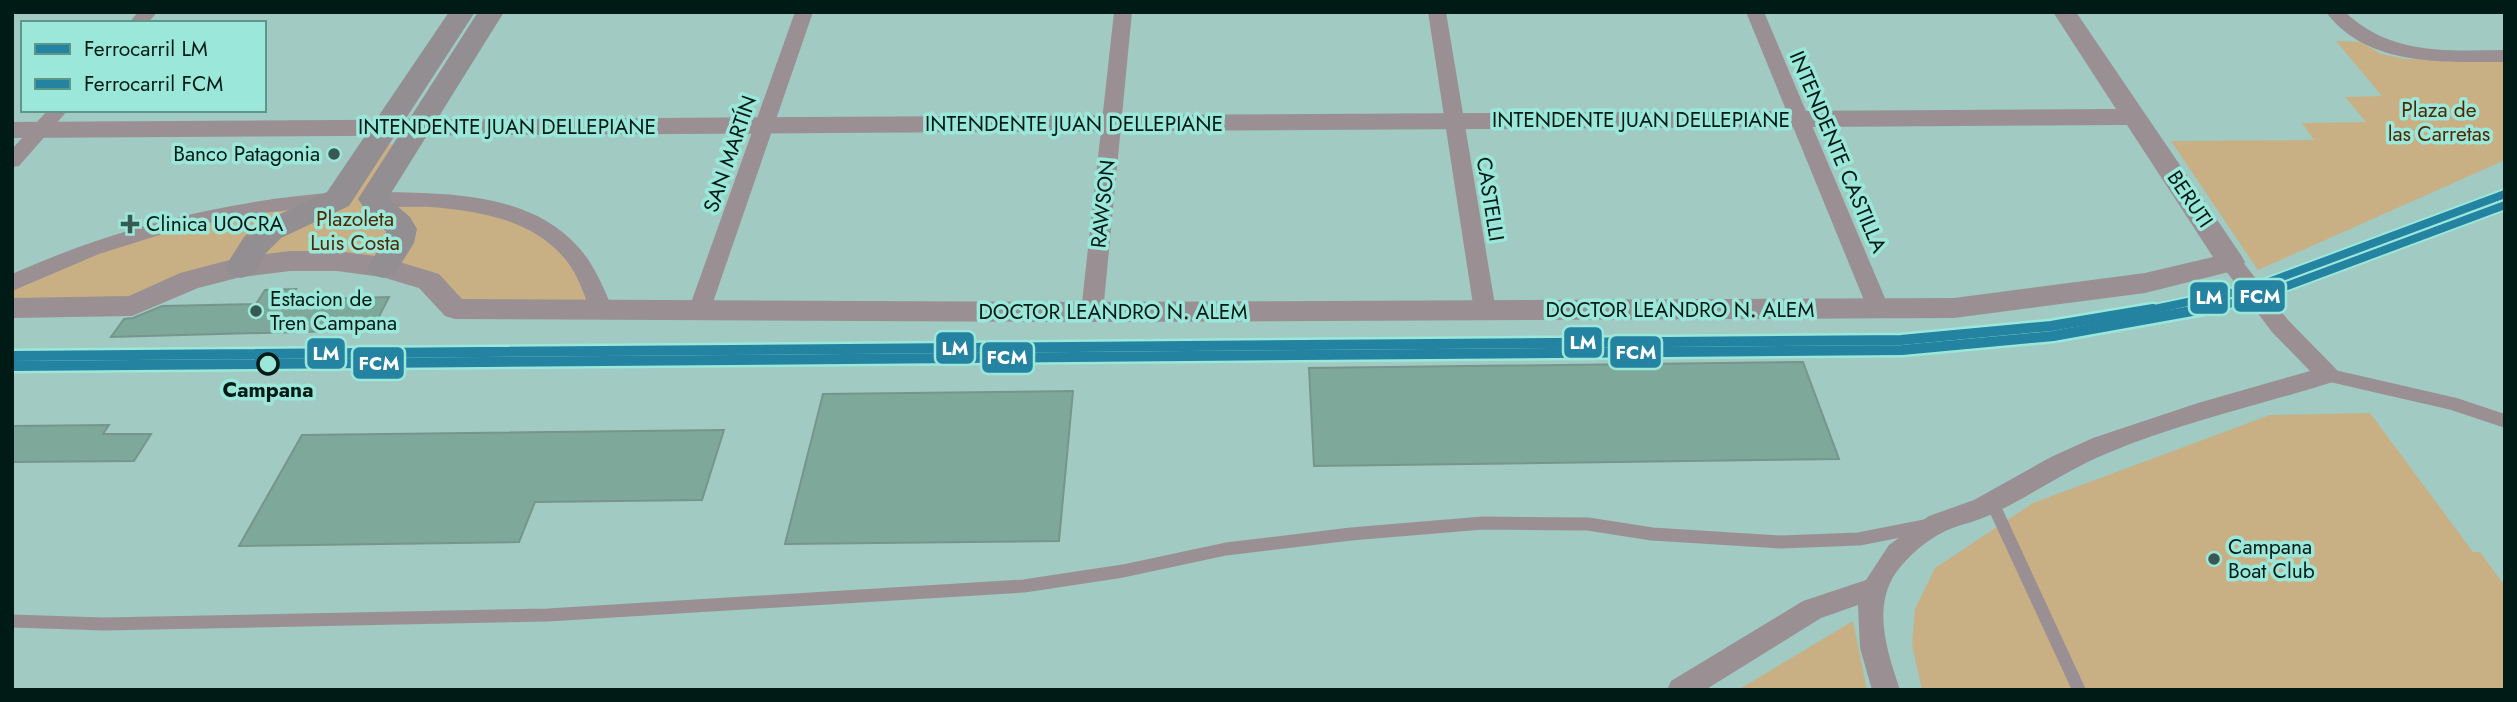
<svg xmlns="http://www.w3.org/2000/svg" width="2517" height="702" viewBox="0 0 2517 702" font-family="Jost,sans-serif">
  <rect width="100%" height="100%" fill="#a0cac2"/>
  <g fill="#c8b084">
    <polygon points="2336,41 2361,42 2381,54 2406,59 2505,60 2505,160 2258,270 2171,141 2314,140 2302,123 2366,122 2345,97 2382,96"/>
    <polygon points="392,144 395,145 373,198 481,205 565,245 602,310 455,309 429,281 290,261 132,306 12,308 12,283 133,232 338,199 387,145"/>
    <polygon points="2370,413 2473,552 2480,552 2505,586 2505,690 1922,690 1912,645 1915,609 1935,568 2033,503 2270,415"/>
    <polygon points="1853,621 1867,690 1738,690"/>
  </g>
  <g fill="#7ea89a" stroke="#76958c" stroke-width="2">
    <polygon points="296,289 289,300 389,297 372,330 111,337 124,319 133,318 162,306 256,304 265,290"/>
    <polygon points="1803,362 1839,459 1314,466 1309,368"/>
    <polygon points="1073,391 1059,541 785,544 823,394"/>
    <polygon points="109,425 103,434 151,434 134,461 12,462 12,426"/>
    <polygon points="724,430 702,500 535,502 519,542 239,546 302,435"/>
  </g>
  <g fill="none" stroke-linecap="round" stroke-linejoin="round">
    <g stroke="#9a9093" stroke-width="13">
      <polyline points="2328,375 2454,404 2505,421"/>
      <polyline points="1992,502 2079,690"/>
      <polyline points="12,621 104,624 548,615 1024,586 1123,571 1226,549 1351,534 1483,523 1588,524 1652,534 1781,542 1859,539 1925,526"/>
    </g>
    <g fill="#9a9093" fill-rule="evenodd">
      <polygon points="138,12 157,12 148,23 129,23"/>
      <polygon points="795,12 813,12 710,311 707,317 699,319 691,317 688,311"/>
      <polygon points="1114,12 1132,12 1103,312 1100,318 1092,320 1084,318 1081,312"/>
      <polygon points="1428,12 1446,12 1496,311 1493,317 1485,319 1477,317 1474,311"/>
      <polygon points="1746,12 1764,12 1890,310 1887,316 1879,318 1871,316 1868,310"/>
      <path d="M 2326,12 L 2345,12 C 2390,55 2447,51 2505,50 L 2505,62 C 2444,62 2367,67 2326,12 Z"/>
      <polygon points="48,110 68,110 19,166 12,167 12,149"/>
      <path d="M 338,192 L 345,194 L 348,199 L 345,204 L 253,214 L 172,231 L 99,254 L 12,291 L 12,274 C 117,227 224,201 338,192 Z"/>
      <path d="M 373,192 C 442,193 531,191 580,249 C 595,266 604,289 613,310 L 610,316 L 602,318 L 594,316 C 585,300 581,282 571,267 C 540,221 482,211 431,207 C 410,206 386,209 366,204 L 363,199 L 366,194 Z"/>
      <path d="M 2231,254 L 2239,257 L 2288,320 L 2336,369 L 2340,375 L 2336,381 C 2260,405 2182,422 2108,453 C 2066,470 2031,496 1990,515 C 1977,521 1963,524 1950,529 C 1928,538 1902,560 1891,581 C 1874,615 1889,657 1900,690 L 1872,690 L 1860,648 L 1858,605 L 1821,618 L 1705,690 L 1667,690 L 1671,681 L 1803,601 L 1866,580 L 1889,545 L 1929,516 L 1974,500 L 2051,457 L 2093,438 L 2198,403 L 2310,371 L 2272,332 L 2223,267 L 2220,262 L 2223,257 Z"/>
    </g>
    <polygon fill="#9a9093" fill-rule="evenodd" points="2053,12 2076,12 2241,255 2245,262 2241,269 2145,293 1954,318 1092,322 455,319 445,316 419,288 382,277 337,271 290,271 241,277 198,288 132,316 12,318 12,298 129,296 180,273 241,257 290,251 337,251 383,257 439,274 462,299 1092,302 1954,298 2145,273 2213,257 2127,125 12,138 12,122 2116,109"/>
    <g fill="#938e91" fill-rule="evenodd">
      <polygon points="449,12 475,12 349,206 281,238 266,253 252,275 241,278 230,275 225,267 244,237 259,224 327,192"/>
      <polygon points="478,12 504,12 388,198 410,217 417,229 414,243 394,275 383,278 372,275 367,267 384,242 386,231 369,215 358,199"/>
    </g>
    <g stroke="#9be8da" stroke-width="12">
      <polyline id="rail-1-far1" points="2145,311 2250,289 2505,194"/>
    </g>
    <g stroke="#9be8da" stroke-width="15">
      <polyline id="rail-1" points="12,356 1901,340 2051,326 2153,309"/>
    </g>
    <g stroke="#9be8da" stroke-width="12">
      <polyline id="rail-2-far1" points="2194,311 2252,299 2505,205"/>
    </g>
    <g stroke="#9be8da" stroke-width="15">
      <polyline id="rail-2" points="12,366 1902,350 2053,336 2203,309"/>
    </g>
    <use href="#rail-1-far1" stroke="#2483a1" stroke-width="8"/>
    <use href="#rail-1" stroke="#2483a1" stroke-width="10"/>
    <use href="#rail-2-far1" stroke="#2483a1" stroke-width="8"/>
    <use href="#rail-2" stroke="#2483a1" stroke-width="10"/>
  </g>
  <g fill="#385852" stroke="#9be8da" stroke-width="2.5">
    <circle cx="334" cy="154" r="7"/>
    <path d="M126.5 213.5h7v7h7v7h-7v7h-7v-7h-7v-7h7z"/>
    <circle cx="256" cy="311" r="7"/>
    <circle cx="2214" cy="559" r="7"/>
  </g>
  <circle fill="#9be8da" stroke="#001a15" stroke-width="3.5" cx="268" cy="364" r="10"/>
  <g text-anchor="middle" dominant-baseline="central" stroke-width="7" stroke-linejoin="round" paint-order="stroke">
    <g font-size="21" fill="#4e2900" stroke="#9be8da">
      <text x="2439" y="110">Plaza de<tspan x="2439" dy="24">las Carretas</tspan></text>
      <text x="355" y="219">Plazoleta<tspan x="355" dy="24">Luis Costa</tspan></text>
    </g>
    <g font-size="21" fill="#001a15" stroke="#9be8da">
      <text x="1641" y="120">INTENDENTE JUAN DELLEPIANE</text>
      <text x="1074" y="124">INTENDENTE JUAN DELLEPIANE</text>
      <text x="507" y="127">INTENDENTE JUAN DELLEPIANE</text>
      <text transform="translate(1838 152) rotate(67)">INTENDENTE CASTILLA</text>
      <text transform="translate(730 154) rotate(-71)">SAN MARTÍN</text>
      <text transform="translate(1490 199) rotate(81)">CASTELLI</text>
      <text transform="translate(2190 199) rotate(56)">BERUTI</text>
      <text transform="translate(1103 204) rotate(-84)">RAWSON</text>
      <text x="1680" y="310">DOCTOR LEANDRO N. ALEM</text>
      <text x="1113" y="312">DOCTOR LEANDRO N. ALEM</text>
    </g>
    <g font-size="21" fill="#001a15" stroke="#9be8da" text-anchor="start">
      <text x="320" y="154" text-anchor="end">Banco Patagonia</text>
      <text x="146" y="224">Clinica UOCRA</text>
      <text x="270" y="299">Estacion de<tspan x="270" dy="24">Tren Campana</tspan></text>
      <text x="2228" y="547">Campana<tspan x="2228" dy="24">Boat Club</tspan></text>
    </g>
    <g font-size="21" font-weight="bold" fill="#001a15" stroke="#9be8da">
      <text x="268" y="390">Campana</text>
    </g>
  </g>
  <g stroke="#9be8da" stroke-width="2.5">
    <rect x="2233" y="279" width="53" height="34" rx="7" fill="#2483a1"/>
    <rect x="2189" y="281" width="40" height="34" rx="7" fill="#2483a1"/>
    <rect x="1563" y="326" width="40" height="33" rx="7" fill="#2483a1"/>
    <rect x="935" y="331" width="40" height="34" rx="7" fill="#2483a1"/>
    <rect x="1609" y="335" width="53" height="34" rx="7" fill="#2483a1"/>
    <rect x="306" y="337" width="40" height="33" rx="7" fill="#2483a1"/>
    <rect x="981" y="341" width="53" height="33" rx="7" fill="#2483a1"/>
    <rect x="352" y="346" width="53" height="34" rx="7" fill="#2483a1"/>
  </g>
  <g font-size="19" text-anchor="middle" font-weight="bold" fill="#fff">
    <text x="2260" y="303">FCM</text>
    <text x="2209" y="304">LM</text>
    <text x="1583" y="349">LM</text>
    <text x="955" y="355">LM</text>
    <text x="1636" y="359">FCM</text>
    <text x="326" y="360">LM</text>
    <text x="1007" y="364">FCM</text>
    <text x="379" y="370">FCM</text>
  </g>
  <rect width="2517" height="702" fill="none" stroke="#001a15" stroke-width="28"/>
  <rect x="21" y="21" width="245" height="91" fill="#9be8da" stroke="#5d968b" stroke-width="2"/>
  <rect x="35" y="44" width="35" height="10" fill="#2483a1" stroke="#5d968b" stroke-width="2"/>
  <text x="84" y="56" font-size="21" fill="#001a15">Ferrocarril LM</text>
  <rect x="35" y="79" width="35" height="10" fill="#2483a1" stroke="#5d968b" stroke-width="2"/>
  <text x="84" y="91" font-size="21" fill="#001a15">Ferrocarril FCM</text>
</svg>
